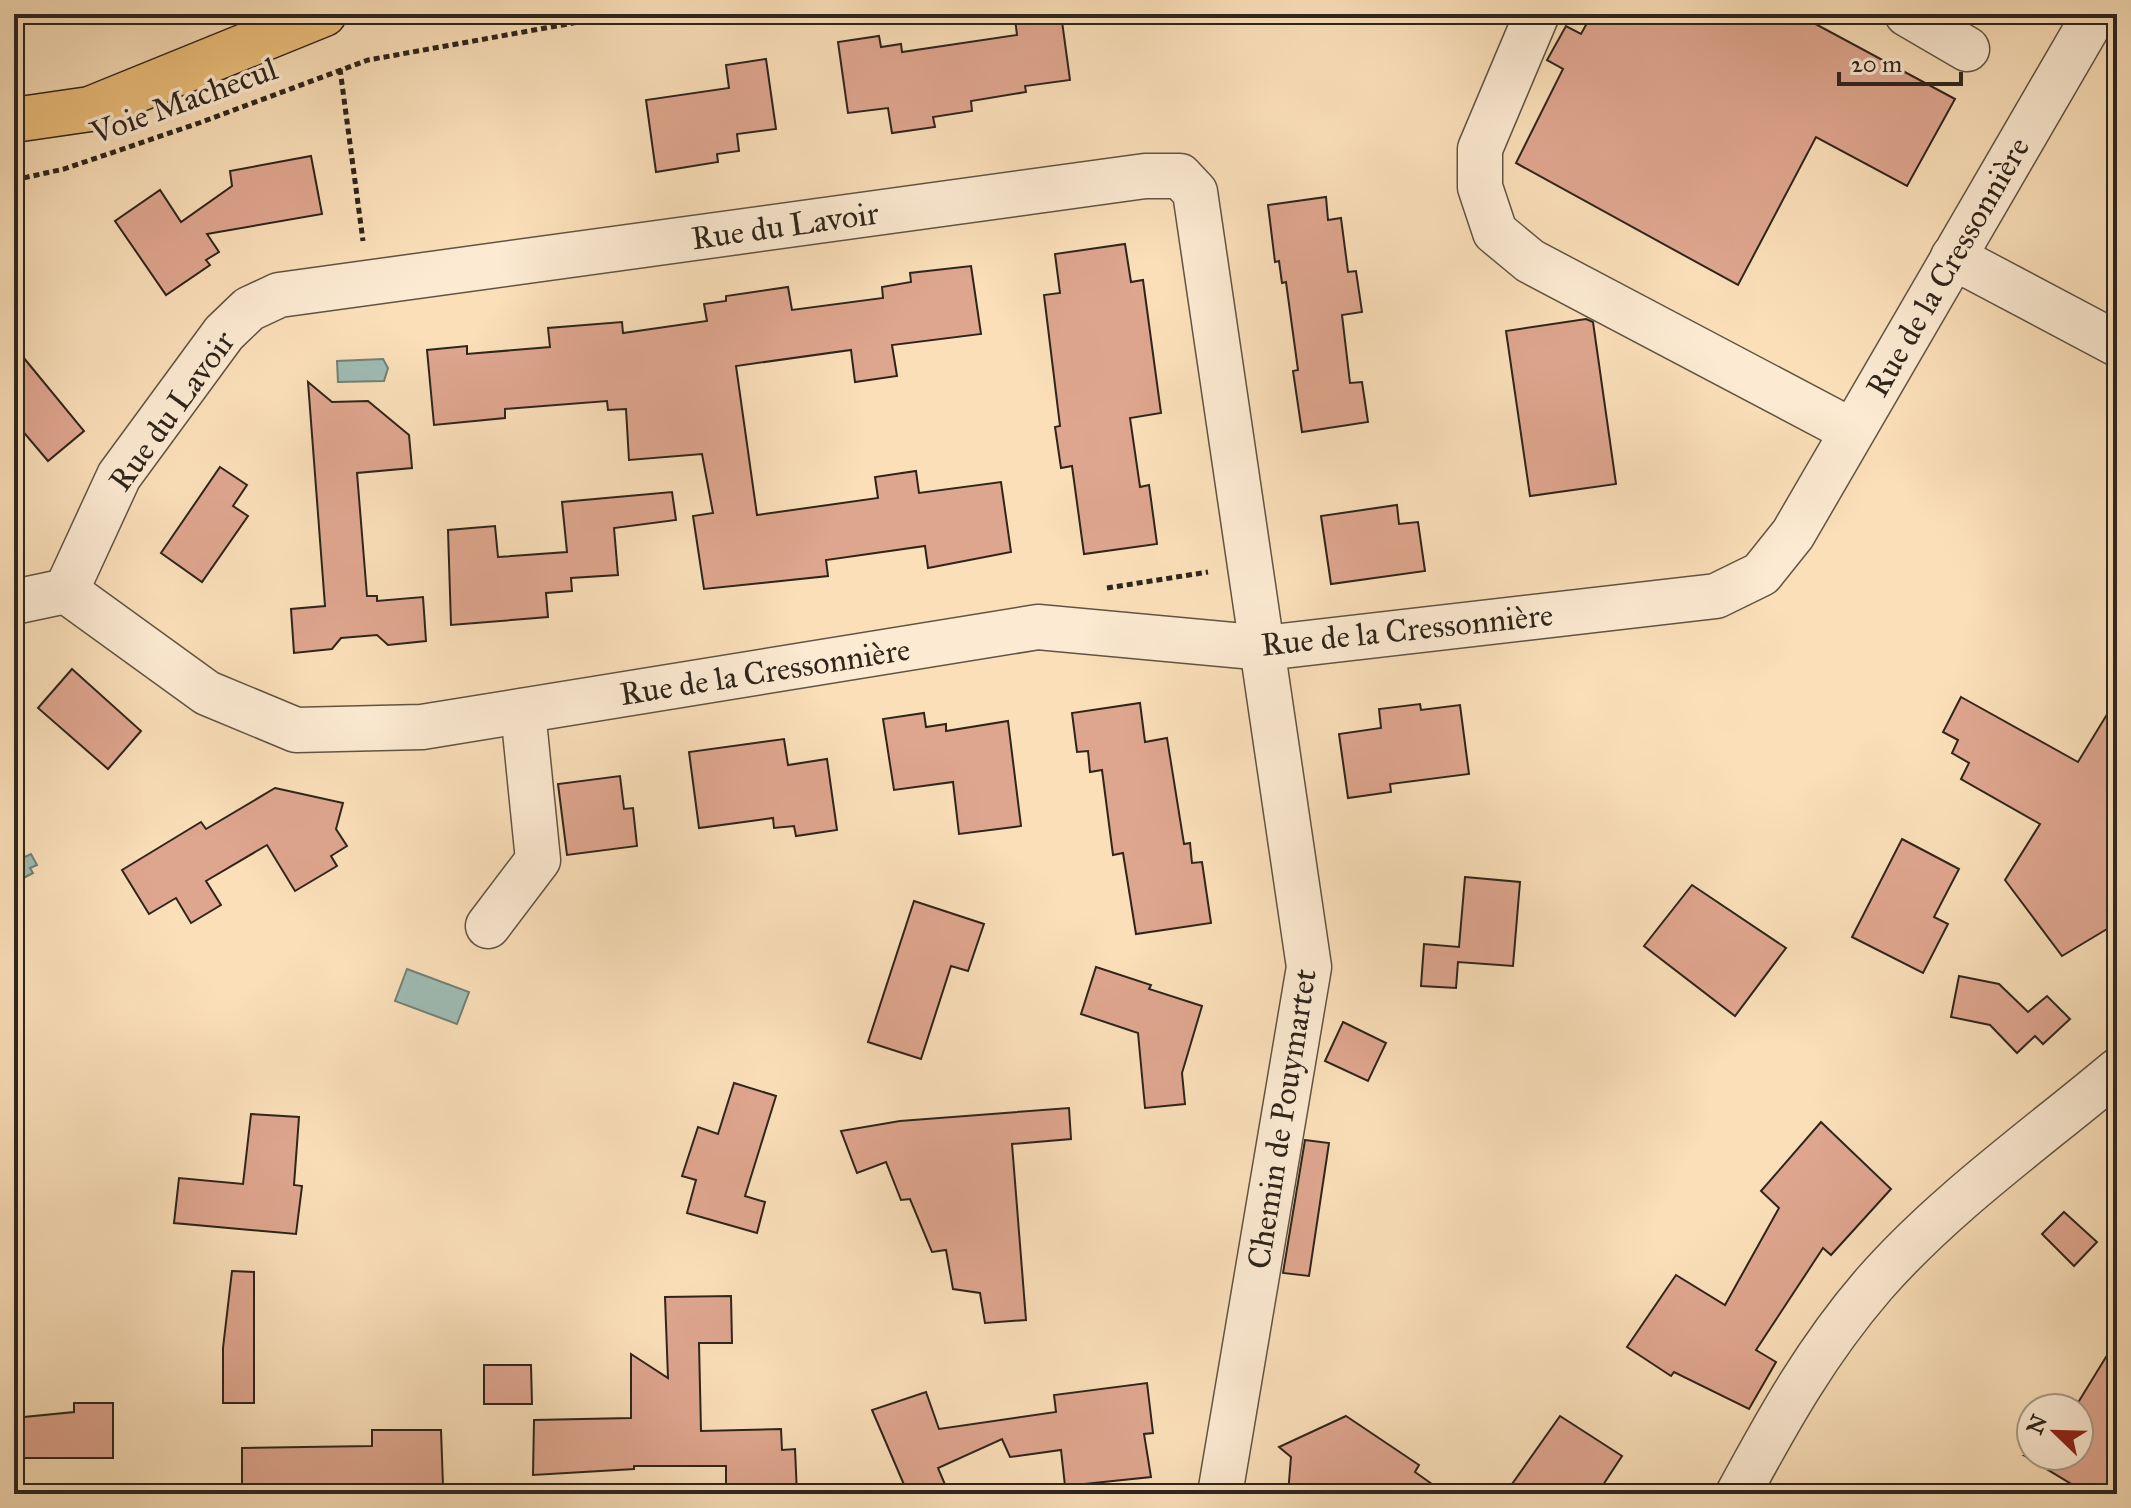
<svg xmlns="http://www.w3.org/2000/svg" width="2131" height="1508" viewBox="0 0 2131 1508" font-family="'IM FELL Great Primer',serif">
  <rect width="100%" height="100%" fill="#fadfb9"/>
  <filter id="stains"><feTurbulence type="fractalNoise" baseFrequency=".0025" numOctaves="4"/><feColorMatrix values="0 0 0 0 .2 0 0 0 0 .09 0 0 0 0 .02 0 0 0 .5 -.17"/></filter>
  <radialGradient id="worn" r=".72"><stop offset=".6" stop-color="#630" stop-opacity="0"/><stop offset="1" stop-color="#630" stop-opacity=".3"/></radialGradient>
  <g fill="#9fbcb4" stroke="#728077" stroke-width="2">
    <polygon points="383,359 388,368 384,381 338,382 337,361"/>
    <polygon points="22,851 25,857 31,854 37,865 30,868 33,873 14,883 14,856"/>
    <polygon points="407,969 469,992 457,1024 395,1001"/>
  </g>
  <g fill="#dfa68f" stroke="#2e251b" stroke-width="2">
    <polygon points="1061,14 1070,80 1025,86 1026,92 971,101 972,111 933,117 935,127 892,133 888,108 848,113 838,42 879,36 881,47 901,44 902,52 1017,35 1015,19"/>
    <polygon points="1592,14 1797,14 1955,99 1907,186 1816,137 1738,285 1516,163 1563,69 1547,60 1566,26 1581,34"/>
    <polygon points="766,59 776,129 737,134 739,151 717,154 718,162 656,172 646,100 729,88 726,65"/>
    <polygon points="311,156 322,214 207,234 219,252 206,260 210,265 166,295 115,221 160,190 181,222 232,186 230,171"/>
    <polygon points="1326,197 1328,220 1341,218 1348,272 1356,271 1362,312 1342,315 1350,383 1362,382 1368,422 1302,432 1293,371 1298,370 1286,282 1282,283 1279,261 1275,262 1268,205"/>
    <polygon points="1125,244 1131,282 1143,280 1161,413 1130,418 1140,487 1149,485 1157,544 1084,554 1072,466 1061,468 1055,427 1060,426 1044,295 1060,293 1055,254"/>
    <polygon points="971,266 981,334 892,345 897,376 855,382 851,350 736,366 757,515 878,498 875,477 916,471 919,493 1001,482 1011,552 928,568 925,546 826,560 828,576 704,589 693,516 713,513 702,454 629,460 626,409 608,410 607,401 505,409 505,418 434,425 427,350 467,346 467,354 550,347 548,328 622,322 623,333 707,321 704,304 726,301 726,296 788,287 792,310 883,298 882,287 911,282 910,273"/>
    <polygon points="1586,319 1593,322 1616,484 1530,496 1506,331"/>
    <polygon points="14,346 84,431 48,461 14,421"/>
    <polygon points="308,382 332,402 368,401 409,435 412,468 357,473 367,596 377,596 377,601 423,597 426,641 388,645 377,635 341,638 332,649 294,653 291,609 325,606"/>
    <polygon points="220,467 247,485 233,506 248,516 202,582 161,553"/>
    <polygon points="672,492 676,520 614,528 618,575 571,578 572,591 546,593 548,617 451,625 448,530 495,526 498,557 567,552 562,502"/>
    <polygon points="1397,505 1399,524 1418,522 1425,571 1331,584 1321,516"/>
    <polygon points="72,669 141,731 108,769 38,708"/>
    <polygon points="1961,697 2078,762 2117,698 2117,923 2062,956 2005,880 2040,824 1961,779 1969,763 1952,753 1958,740 1943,732"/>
    <polygon points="1140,703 1145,742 1167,738 1184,844 1190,843 1192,863 1202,862 1211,923 1136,934 1123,853 1113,855 1102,770 1090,772 1088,751 1077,752 1072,713"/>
    <polygon points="1420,704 1421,710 1460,705 1469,774 1390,784 1391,792 1348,798 1339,734 1381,728 1379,709"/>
    <polygon points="924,713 926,727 946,724 946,731 1008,721 1021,826 959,834 953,782 894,790 883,719"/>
    <polygon points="784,739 788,765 827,759 837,830 796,836 794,826 774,828 773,818 699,828 689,752"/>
    <polygon points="620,776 624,809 633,808 637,846 567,855 558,784"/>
    <polygon points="275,788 343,803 336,829 347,846 331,856 337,866 295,891 267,845 206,881 221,905 191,923 176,898 149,914 122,870 201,822 206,829"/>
    <polygon points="1902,839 1959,869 1934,917 1948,924 1923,973 1852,937"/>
    <polygon points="1465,877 1520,882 1513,966 1458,962 1456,988 1421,986 1424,944 1459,947"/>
    <polygon points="1692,885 1786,948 1735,1016 1644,946"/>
    <polygon points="914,901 984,924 968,971 951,966 921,1059 868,1042"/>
    <polygon points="1096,967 1151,985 1149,989 1202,1006 1182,1073 1185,1104 1145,1108 1138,1033 1081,1014"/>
    <polygon points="1959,976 1999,984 2028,1012 2047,996 2070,1019 2043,1044 2035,1036 2017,1053 1990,1025 1951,1017"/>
    <polygon points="1343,1022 1386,1043 1368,1081 1325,1061"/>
    <polygon points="734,1083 776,1096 745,1196 765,1202 757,1233 687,1213 696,1180 682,1176 698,1127 718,1134"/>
    <polygon points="1069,1108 1071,1139 1012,1144 1026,1320 985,1323 980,1293 953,1289 946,1250 932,1252 910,1199 901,1200 886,1162 857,1173 841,1131 900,1121"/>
    <polygon points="251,1114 299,1117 294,1185 302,1186 296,1234 174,1223 179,1178 243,1184"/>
    <polygon points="1821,1122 1891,1189 1831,1255 1823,1248 1756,1350 1776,1362 1749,1409 1674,1372 1671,1376 1627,1347 1676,1275 1725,1305 1779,1208 1761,1191"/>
    <polygon points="1305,1140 1329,1143 1309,1276 1283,1273"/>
    <polygon points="2064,1212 2097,1242 2074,1266 2042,1234"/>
    <polygon points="232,1271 254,1272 254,1403 223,1403 223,1348"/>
    <polygon points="731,1296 732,1343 699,1343 701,1431 781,1429 782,1450 795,1449 797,1494 726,1494 726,1466 634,1466 634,1469 533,1475 534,1420 631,1418 631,1354 668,1378 665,1297"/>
    <polygon points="2117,1339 2117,1494 2088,1494 2025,1456 2079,1456 2079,1401"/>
    <polygon points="484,1365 531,1365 532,1404 484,1404"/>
    <polygon points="1147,1383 1153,1433 1144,1434 1151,1477 1065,1486 1061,1450 1010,1457 1002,1439 938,1468 949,1494 908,1494 872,1410 926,1392 939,1429 1056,1412 1054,1395"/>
    <polygon points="74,1403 113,1403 113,1458 14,1458 14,1418 74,1412"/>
    <polygon points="1346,1416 1419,1465 1415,1472 1446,1494 1288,1494 1291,1457 1279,1447"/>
    <polygon points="1560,1416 1622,1456 1597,1494 1505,1494"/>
    <polygon points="372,1430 441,1430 443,1485 321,1485 321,1494 242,1494 242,1448 372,1446"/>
  </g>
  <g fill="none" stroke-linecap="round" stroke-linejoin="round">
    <g stroke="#615442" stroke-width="47">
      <g id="minor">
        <polyline points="1537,14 1480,149 1480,187 1495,232 1530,261 1852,431"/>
        <polyline points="1907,14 1967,49"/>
        <polyline points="1953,257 2117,344"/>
        <polyline points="66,591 119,476 224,333 249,309 279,295 1145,176 1180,176 1195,192 1309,967 1220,1494"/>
        <polyline points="14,602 66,591 207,693 296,730 422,727 1038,627 1265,648 1716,596 1761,574 1793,534 2095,14"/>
        <polyline points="488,926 538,860 523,711"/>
        <path d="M 1738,1494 C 1779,1418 1817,1350 1874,1284 C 1944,1204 2036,1139 2117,1071"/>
      </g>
    </g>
    <g stroke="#2e251b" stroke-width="47">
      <polyline id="major" points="14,120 90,109 324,14"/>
    </g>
    <g stroke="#2e251b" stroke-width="5" stroke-dasharray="6 4" stroke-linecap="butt">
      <polyline points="340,69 363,241"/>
      <polyline points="14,180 64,169 199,123 368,60 623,14"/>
      <polyline points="1107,588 1208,572"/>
    </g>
    <use href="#minor" stroke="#fcead2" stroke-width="44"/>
    <use href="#major" stroke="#edc07c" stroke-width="44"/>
  </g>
  <g text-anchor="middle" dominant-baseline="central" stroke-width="7" stroke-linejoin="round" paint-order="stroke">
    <g font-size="32" fill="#2e251b" stroke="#fcead2">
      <text transform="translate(184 101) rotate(-20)">Voie Machecul</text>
      <text transform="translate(785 226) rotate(-8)">Rue du Lavoir</text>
      <text transform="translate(1948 267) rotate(-60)">Rue de la Cressonnière</text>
      <text transform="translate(172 411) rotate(-54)">Rue du Lavoir</text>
      <text transform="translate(1407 630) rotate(-6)">Rue de la Cressonnière</text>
      <text transform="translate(765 672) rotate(-9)">Rue de la Cressonnière</text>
      <text transform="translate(1282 1119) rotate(-81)">Chemin de Pouymartet</text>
    </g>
  </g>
  <rect width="2131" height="1508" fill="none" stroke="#fadfb9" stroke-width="48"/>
  <rect x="16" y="16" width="2099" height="1476" fill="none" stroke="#2e251b" stroke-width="4"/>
  <rect x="24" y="24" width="2083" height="1460" fill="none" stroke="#2e251b" stroke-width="2"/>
  <g transform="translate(2055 1432) rotate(293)"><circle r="38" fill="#fcead2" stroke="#aa9b89" stroke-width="2"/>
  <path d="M0-6L14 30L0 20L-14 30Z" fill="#8f2418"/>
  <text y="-12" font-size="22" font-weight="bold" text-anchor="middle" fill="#2e251b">N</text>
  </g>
  <path d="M1839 72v12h122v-12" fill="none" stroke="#2e251b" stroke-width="4"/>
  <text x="1851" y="72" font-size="24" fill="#2e251b" stroke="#fcead2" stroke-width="6" paint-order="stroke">20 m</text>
  <rect width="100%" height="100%" filter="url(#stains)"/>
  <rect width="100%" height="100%" fill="url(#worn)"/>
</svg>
